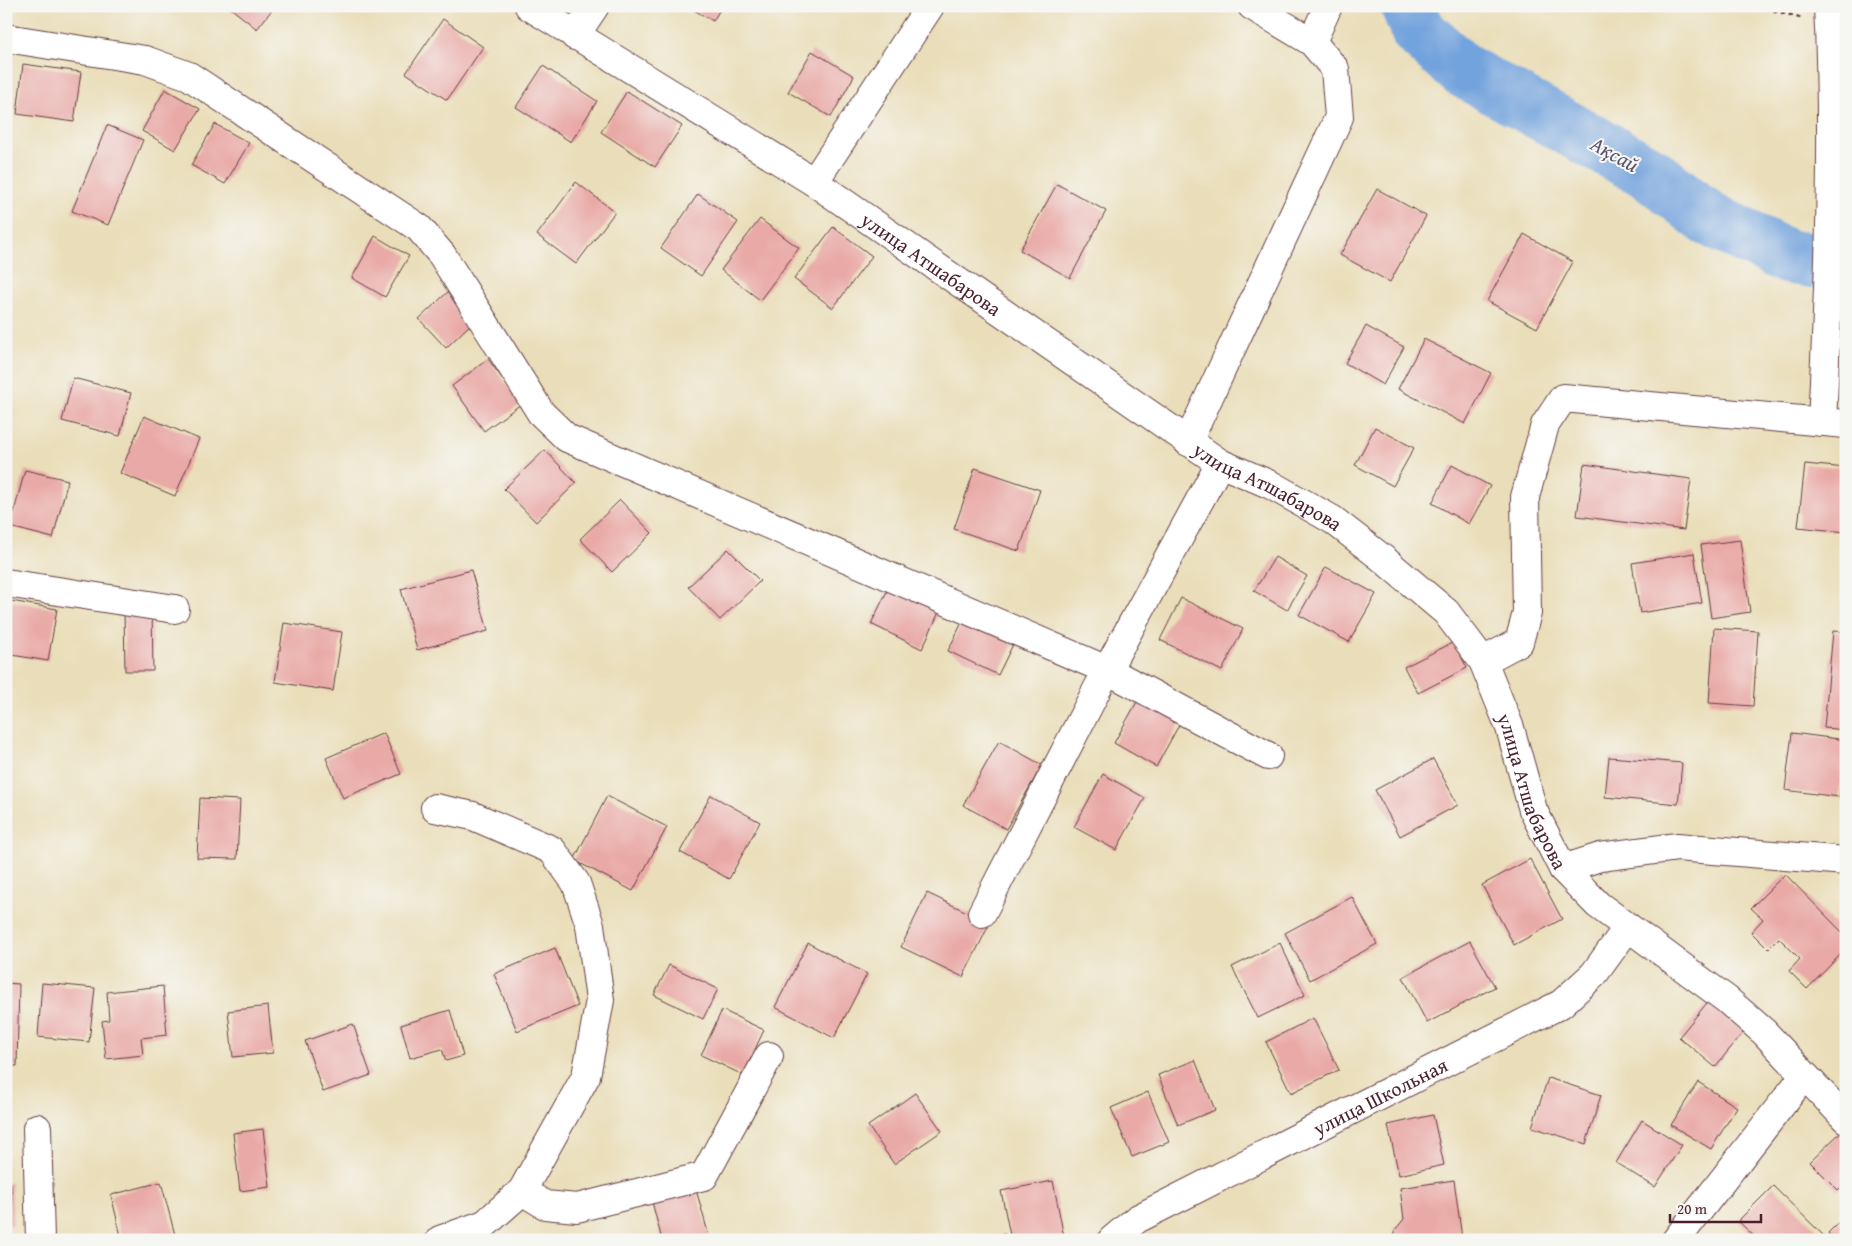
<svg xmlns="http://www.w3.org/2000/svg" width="1852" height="1246" viewBox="0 0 1852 1246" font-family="'Gentium Book Plus',serif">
  <rect width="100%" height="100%" fill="#f6f6f2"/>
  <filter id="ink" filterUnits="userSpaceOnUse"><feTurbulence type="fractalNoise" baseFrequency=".02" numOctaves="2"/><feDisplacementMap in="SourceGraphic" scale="10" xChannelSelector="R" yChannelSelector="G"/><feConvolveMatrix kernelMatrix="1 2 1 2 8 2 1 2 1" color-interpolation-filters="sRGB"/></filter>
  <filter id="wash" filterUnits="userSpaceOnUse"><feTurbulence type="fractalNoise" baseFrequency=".0096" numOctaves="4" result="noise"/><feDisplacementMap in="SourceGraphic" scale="20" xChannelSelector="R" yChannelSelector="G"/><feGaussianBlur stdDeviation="1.12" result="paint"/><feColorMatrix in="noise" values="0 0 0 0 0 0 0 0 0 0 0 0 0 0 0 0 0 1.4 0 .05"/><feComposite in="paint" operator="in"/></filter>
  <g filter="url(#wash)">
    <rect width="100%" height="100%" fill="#eadeba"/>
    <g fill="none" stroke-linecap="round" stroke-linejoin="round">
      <polyline stroke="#73a3dd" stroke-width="55" points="1408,6 1418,31 1462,70 1650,173 1709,219 1788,257 1846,265"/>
    </g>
    <g id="blocks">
      <g fill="#e9aaa7">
        <polygon points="228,6 275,6 257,29"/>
        <polygon points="687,6 722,6 713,21"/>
        <polygon points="443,19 483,47 447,100 406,73"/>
        <polygon points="812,51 854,76 831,117 788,92"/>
        <polygon points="23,64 81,72 74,122 17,114"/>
        <polygon points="543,66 597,101 571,142 516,107"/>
        <polygon points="165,89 200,109 175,150 142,131"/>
        <polygon points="627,91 682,126 655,167 601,132"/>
        <polygon points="215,124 249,143 225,184 191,165"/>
        <polygon points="107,125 143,140 108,225 72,211"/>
        <polygon points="576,182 615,212 576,264 537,235"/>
        <polygon points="1057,184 1106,211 1070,278 1020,250"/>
        <polygon points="1377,189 1426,216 1390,282 1340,255"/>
        <polygon points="698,194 738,222 701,276 661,248"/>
        <polygon points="760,219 799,248 760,300 721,270"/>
        <polygon points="833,227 872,256 833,308 794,279"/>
        <polygon points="1524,234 1573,262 1537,328 1487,301"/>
        <polygon points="375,236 409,256 385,297 352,278"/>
        <polygon points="453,287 480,315 446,348 419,319"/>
        <polygon points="1366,326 1404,347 1383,385 1345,363"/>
        <polygon points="1424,339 1491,373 1465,424 1398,389"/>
        <polygon points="488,359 521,404 484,431 452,386"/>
        <polygon points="73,378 131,393 120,436 62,421"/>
        <polygon points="144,416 199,439 175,496 120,473"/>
        <polygon points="1375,427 1414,448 1393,486 1355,465"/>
        <polygon points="545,450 576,483 536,522 504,489"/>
        <polygon points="1584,464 1691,479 1684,530 1577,516"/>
        <polygon points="1805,464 1846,468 1846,532 1798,527"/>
        <polygon points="1452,465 1490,486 1469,524 1432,503"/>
        <polygon points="975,468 1040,490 1019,551 954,529"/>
        <polygon points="25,470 68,480 53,538 10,527"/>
        <polygon points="620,500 652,533 612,572 580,539"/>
        <polygon points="1740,540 1750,612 1711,618 1701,545"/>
        <polygon points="728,549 760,581 720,620 688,587"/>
        <polygon points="1694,553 1702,603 1640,613 1632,563"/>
        <polygon points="1275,557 1307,576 1287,610 1254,591"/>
        <polygon points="1326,567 1376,594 1349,642 1299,615"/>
        <polygon points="471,570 488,631 417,650 401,589"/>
        <polygon points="891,583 941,608 922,649 871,624"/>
        <polygon points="1181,598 1243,629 1222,671 1160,640"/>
        <polygon points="11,601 57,609 48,661 6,654 6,628"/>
        <polygon points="152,608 153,671 125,671 124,609"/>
        <polygon points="968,610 1018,634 998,675 948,651"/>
        <polygon points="284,623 342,632 333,691 275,682"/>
        <polygon points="1714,628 1758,631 1753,706 1709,703"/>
        <polygon points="1833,631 1846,632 1846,730 1824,728"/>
        <polygon points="1454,642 1467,668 1418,693 1404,667"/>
        <polygon points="1143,691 1185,714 1156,767 1114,743"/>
        <polygon points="384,733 401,774 343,798 326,758"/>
        <polygon points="1792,733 1846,740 1839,797 1785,790"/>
        <polygon points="999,741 1042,765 1006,829 963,805"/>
        <polygon points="1609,757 1682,763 1678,804 1605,797"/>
        <polygon points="1433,759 1458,805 1400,836 1375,790"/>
        <polygon points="1103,774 1145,798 1116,850 1074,827"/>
        <polygon points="711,795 760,822 729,879 680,852"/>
        <polygon points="607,796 667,827 633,891 574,860"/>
        <polygon points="200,798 240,800 237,859 197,858"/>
        <polygon points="1530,859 1562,919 1514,945 1482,885"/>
        <polygon points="1785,874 1846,936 1846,949 1807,989 1789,971 1800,959 1779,938 1768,949 1751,932 1763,919 1751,908"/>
        <polygon points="927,893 990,923 963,977 901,947"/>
        <polygon points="1352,897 1377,944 1310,980 1285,933"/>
        <polygon points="1470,941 1495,987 1427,1023 1403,977"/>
        <polygon points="808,943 867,974 834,1038 775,1007"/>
        <polygon points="1280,943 1305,995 1258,1018 1232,967"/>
        <polygon points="555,948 578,1006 517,1031 494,974"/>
        <polygon points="669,965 718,989 703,1019 654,995"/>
        <polygon points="6,983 19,984 17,1066 6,1066"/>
        <polygon points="42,983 95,988 89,1042 38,1037"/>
        <polygon points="163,986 167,1035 141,1038 143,1055 106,1059 102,1021 109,1020 107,992"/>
        <polygon points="1711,998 1747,1028 1715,1067 1679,1037"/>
        <polygon points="268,1006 273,1053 233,1057 228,1011"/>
        <polygon points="450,1010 463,1056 446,1061 442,1049 410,1058 401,1025"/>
        <polygon points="722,1010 764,1030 743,1075 701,1055"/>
        <polygon points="1313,1018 1339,1070 1291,1093 1266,1042"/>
        <polygon points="353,1024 371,1075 323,1092 305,1041"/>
        <polygon points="1195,1060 1215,1110 1178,1125 1158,1075"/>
        <polygon points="1548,1078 1601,1095 1586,1144 1532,1127"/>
        <polygon points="1698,1082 1737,1107 1711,1149 1671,1125"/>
        <polygon points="1148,1092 1169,1142 1132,1157 1111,1108"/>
        <polygon points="915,1093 942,1131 894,1164 868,1126"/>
        <polygon points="1433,1115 1444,1165 1399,1175 1388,1125"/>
        <polygon points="1642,1120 1682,1145 1655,1187 1616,1163"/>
        <polygon points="1846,1127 1846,1182 1838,1190 1810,1162"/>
        <polygon points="263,1129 270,1187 240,1191 233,1133"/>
        <polygon points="1454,1180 1462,1238 1395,1240 1395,1230 1404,1219 1400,1188"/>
        <polygon points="1053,1181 1064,1237 1054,1240 1011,1240 1001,1191"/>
        <polygon points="161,1182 175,1235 158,1240 122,1240 111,1195"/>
        <polygon points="6,1183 11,1183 13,1225 6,1225"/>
        <polygon points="695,1186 709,1236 696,1240 662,1240 651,1198"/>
        <polygon points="1773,1186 1824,1236 1820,1240 1758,1240 1738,1221"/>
        <polygon points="1846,1215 1846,1240 1835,1240 1828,1233"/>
        <polygon points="1005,1234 1006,1240 981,1240 981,1239"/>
      </g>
    </g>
  </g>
  <g filter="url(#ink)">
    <use href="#blocks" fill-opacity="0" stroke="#623c40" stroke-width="1"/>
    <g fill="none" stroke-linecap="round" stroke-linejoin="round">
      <g stroke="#623c40" stroke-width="30">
        <g id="street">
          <path id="s1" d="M 529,6 L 814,182 L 1220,463 L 1271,485 L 1333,520 L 1382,558 L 1446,612 L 1483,661 L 1510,728 L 1533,810 L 1563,869 L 1598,905 L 1726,999 L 1764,1032 L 1846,1119"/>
          <polyline points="575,36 595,6"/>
          <polyline points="6,38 145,60 189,76 419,228 442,255 541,413 567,438 1107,670 1268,756"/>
          <polyline points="1312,42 1328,6"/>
          <polyline points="814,182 930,6"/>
          <path d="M 1822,422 C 1829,283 1835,145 1828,6"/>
          <polyline points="1188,442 1339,117 1335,69 1312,42 1252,6"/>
          <polyline points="6,583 175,609"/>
          <polyline points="1483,661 1519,642 1527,613 1525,497 1545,425 1563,398 1846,424"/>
          <polyline points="435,808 473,816 552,850 576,883 590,925 600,1000 586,1076 522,1191 485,1224 440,1240"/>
          <polyline points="1563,869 1600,857 1677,847 1846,861"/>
          <polyline points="982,913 1107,670 1220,463"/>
          <polyline points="37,1128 40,1240"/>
          <polyline points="522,1191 545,1205 577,1208 704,1176 769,1056"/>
          <path id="s2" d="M 1112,1240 L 1137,1219 L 1561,1004 L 1594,974 L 1628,927"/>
          <polyline points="1676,1240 1804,1076"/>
        </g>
      </g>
      <polyline stroke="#623c40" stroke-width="3" stroke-dasharray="4 4" stroke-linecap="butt" points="1758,6 1801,18"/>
      <use href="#street" stroke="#fff" stroke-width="28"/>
    </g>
  </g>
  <g text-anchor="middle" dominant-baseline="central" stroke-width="4" stroke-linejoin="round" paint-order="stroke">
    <g font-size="20" fill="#4a1f2b" stroke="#f6f6f2">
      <text stroke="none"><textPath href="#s1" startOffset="478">улица Атшабарова</textPath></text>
      <text stroke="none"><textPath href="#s1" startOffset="882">улица Атшабарова</textPath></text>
      <text stroke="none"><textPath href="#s1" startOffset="1302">улица Атшабарова</textPath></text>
      <text stroke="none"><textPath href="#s2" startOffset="305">улица Школьная</textPath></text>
    </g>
    <g font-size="21" font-style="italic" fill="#5a5472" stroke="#f6f6f2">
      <text transform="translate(1615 154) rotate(29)">Ақсай</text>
    </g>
  </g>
  <rect width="1852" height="1246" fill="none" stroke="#f6f6f2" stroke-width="25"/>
  <path d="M1670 1214v8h91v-8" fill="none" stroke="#4a1f2b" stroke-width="2.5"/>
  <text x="1677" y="1214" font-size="15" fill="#4a1f2b" stroke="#f6f6f2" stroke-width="4" paint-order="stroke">20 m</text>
</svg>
